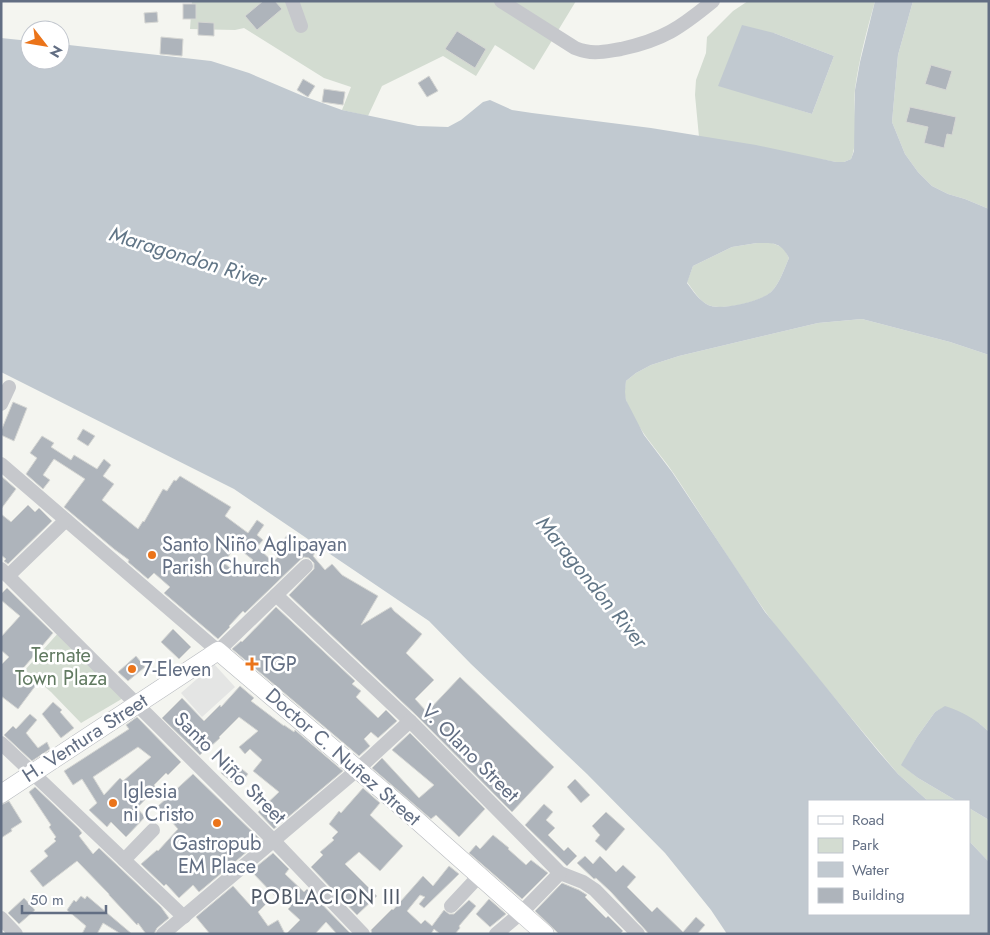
<svg xmlns="http://www.w3.org/2000/svg" width="990" height="935" viewBox="0 0 990 935" font-family="Jost,sans-serif">
  <rect width="100%" height="100%" fill="#f4f5f0"/>
  <polygon fill="#e4e5e4" points="214,664 235,687 202,717 181,693"/>
  <g fill="#d3dcd1" fill-rule="evenodd">
    <polygon points="192,1 576,1 534,70 495,45 476,76 443,56 382,86 368,116 342,110 351,87 324,78 244,28 235,30 190,29"/>
    <path d="M 748,1 L 875,1 C 867,30 859,59 855,89 C 853,110 859,140 851,159 L 844,162 L 836,162 L 699,137 L 695,95 L 696,80 L 706,53 L 707,37 L 733,11 ZM 774,33 L 834,56 L 812,114 L 777,103 Z"/>
    <polygon points="913,1 989,1 989,209 965,199 948,194 932,186 918,172 905,154 892,122 898,55"/>
    <path d="M 757,243 L 772,243 L 784,248 L 789,258 C 784,269 780,283 771,292 C 761,302 721,311 708,305 C 699,300 693,290 687,282 L 693,266 L 732,247 Z"/>
    <path d="M 862,319 L 950,342 L 989,355 L 989,732 L 980,724 L 945,707 L 935,712 L 917,737 L 902,765 L 918,778 L 957,801 L 928,801 L 898,774 L 783,636 C 744,584 710,528 674,474 C 658,450 636,429 626,400 C 624,394 625,388 626,381 L 636,373 L 651,365 L 679,356 L 818,323 Z"/>
    <polygon points="60,631 125,697 81,723 51,692 25,670"/>
    <polygon points="969,808 989,820 989,862 969,841"/>
  </g>
  <g fill="#c1c9d0" fill-rule="evenodd">
    <path d="M 875,1 L 913,1 L 898,55 L 892,122 L 905,154 L 918,172 L 932,186 L 948,194 L 965,199 L 989,209 L 989,355 L 950,342 L 862,319 L 818,323 L 679,356 L 651,365 L 636,373 L 626,381 L 625,392 L 626,400 L 644,435 L 672,472 L 765,612 L 878,751 L 898,774 L 928,801 L 809,801 L 809,914 L 969,914 L 969,841 L 989,862 L 989,934 L 727,934 L 711,910 L 665,853 L 587,774 L 471,664 L 429,621 L 234,489 L 1,372 L 1,38 L 30,41 L 30,60 L 60,60 L 60,44 L 211,61 L 249,73 L 303,96 L 342,110 L 418,126 L 448,127 L 461,120 L 483,102 L 490,100 L 512,110 L 532,113 L 651,128 L 756,145 L 836,162 L 844,162 L 851,159 L 854,151 L 855,90 L 860,62 ZM 757,243 C 773,243 781,242 789,258 C 784,269 780,283 771,292 C 761,301 721,311 708,305 C 699,300 693,291 687,283 L 693,266 L 732,247 Z"/>
    <polygon points="742,25 774,33 834,56 812,114 718,86"/>
    <path d="M 945,706 C 963,712 976,719 989,732 L 989,820 L 969,808 L 969,801 L 957,801 L 918,778 L 901,765 L 917,737 L 935,712 Z"/>
  </g>
  <g fill="#aeb4bb" stroke="#d5d6d3" fill-rule="evenodd">
    <polygon points="263,1 275,1 282,9 257,30 245,16"/>
    <rect x="183" y="4" width="13" height="15"/>
    <polygon points="157,12 158,22 145,23 144,13"/>
    <polygon points="198,22 214,23 214,36 198,35"/>
    <polygon points="457,31 486,49 475,68 445,49"/>
    <polygon points="161,37 183,39 182,56 160,54"/>
    <polygon points="931,65 952,71 946,90 925,84"/>
    <polygon points="429,76 438,91 427,97 418,83"/>
    <polygon points="303,79 315,86 308,97 297,90"/>
    <polygon points="324,89 345,92 343,105 322,102"/>
    <polygon points="910,107 956,117 952,135 947,134 944,148 924,143 928,127 906,122"/>
    <polygon points="13,402 27,408 14,441 1,435 1,431"/>
    <polygon points="83,429 95,436 88,446 77,439"/>
    <path d="M 42,436 L 54,443 L 51,447 L 71,460 L 74,455 L 97,469 L 104,459 L 111,465 L 103,476 L 114,484 L 102,500 L 138,529 L 143,521 L 144,522 L 163,489 L 167,491 L 174,480 L 176,481 L 180,476 L 231,507 L 225,516 L 248,533 L 257,520 L 264,525 L 257,535 L 263,540 L 257,547 L 273,562 L 286,548 L 280,544 L 289,533 L 316,551 L 313,556 L 325,570 L 332,564 L 342,575 L 378,596 L 361,625 L 391,607 L 394,611 L 422,634 L 406,653 L 434,680 L 415,699 L 427,712 L 460,677 L 554,767 L 512,812 L 416,715 L 289,595 L 314,569 L 314,563 L 309,558 L 304,557 L 300,560 L 245,613 L 243,611 L 229,626 L 230,627 L 218,639 L 164,593 L 170,587 L 154,573 L 148,579 L 128,562 L 129,560 L 114,549 L 64,507 L 85,479 L 54,459 L 43,475 L 50,480 L 43,489 L 26,474 L 37,458 L 30,453 ZM 236,545 L 238,548 L 253,560 L 239,575 L 224,563 Z"/>
    <polygon points="1,476 16,489 1,509"/>
    <polygon points="28,505 35,512 39,508 52,521 8,564 4,561 6,559 1,555 1,514 11,522"/>
    <polygon points="7,588 53,633 20,672 36,685 18,709 1,696 1,665 9,657 1,650 1,637 20,616 1,600 1,594"/>
    <polygon points="276,607 355,681 352,684 361,691 356,697 378,718 386,710 397,721 378,738 371,732 364,739 370,746 359,756 232,649 241,641 242,642"/>
    <polygon points="173,629 191,647 179,659 161,642"/>
    <polygon points="136,656 145,667 128,681 118,672"/>
    <polygon points="240,686 254,698 251,701 284,726 284,725 294,732 295,730 343,771 274,829 258,812 279,792 253,771 262,760 250,749 245,754 239,747 258,731 239,717 219,737 220,738 210,747 209,746 200,755 162,718 182,698 204,721 220,705 221,707"/>
    <polygon points="53,702 62,710 60,712 74,728 61,738 42,714"/>
    <polygon points="30,714 37,720 26,733 38,748 47,742 50,749 32,761 4,735 13,726 16,729"/>
    <path d="M 137,717 L 181,762 L 168,775 L 166,773 L 154,785 L 156,788 L 137,808 L 145,817 L 126,837 L 111,822 L 107,827 L 89,810 L 97,803 L 82,779 L 73,785 L 64,771 L 129,729 L 126,725 ZM 138,747 L 151,757 L 123,781 L 120,778 L 104,795 L 93,777 Z"/>
    <polygon points="410,733 485,809 459,837 436,815 431,819 372,768 382,758 419,798 434,785 392,750"/>
    <polygon points="231,760 248,774 238,787 221,773"/>
    <polygon points="193,774 261,840 199,892 193,885 179,898 166,884 164,886 141,864 157,850 158,851 178,829 165,814 164,814 157,807"/>
    <polygon points="575,779 590,795 581,803 567,787"/>
    <polygon points="35,787 79,829 82,833 79,836 93,854 99,848 161,907 169,918 157,928 154,934 146,934 138,923 137,925 109,895 109,894 77,861 43,887 30,871 48,856 44,851 56,841 54,839 56,837 49,827 51,825 29,792"/>
    <polygon points="363,788 380,803 370,815 403,846 380,871 359,852 345,864 377,896 357,915 311,867 323,855 320,852 334,840 332,838 338,832 329,824 339,811 341,813"/>
    <polygon points="9,801 22,822 11,829 12,831 1,838 1,805"/>
    <polygon points="544,804 553,812 546,820 555,828 548,835 564,851 568,847 577,856 567,866 525,825"/>
    <polygon points="606,812 625,829 606,851 595,841 600,835 592,826"/>
    <polygon points="493,835 509,848 508,849 526,865 531,860 548,873 522,899 469,853 476,845 480,849"/>
    <polygon points="273,853 289,869 285,874 304,892 307,889 351,934 337,934 326,922 315,934 286,934 300,920 288,909 291,906 278,894 275,896 251,871"/>
    <polygon points="585,856 593,864 600,856 616,872 623,865 636,877 627,887 652,912 657,907 683,932 696,917 705,925 697,934 649,934 611,892 596,878 594,879 577,863"/>
    <polygon points="449,866 459,874 424,908 419,904 425,897 420,895 407,911 421,924 425,920 432,926 444,910 449,914 454,914 469,900 476,906 459,926 460,928 455,934 440,934 434,929 431,934 372,934 371,930 392,909 393,910 423,876 433,886"/>
    <polygon points="562,883 579,890 587,895 585,897 606,918 608,916 623,931 620,934 559,934 535,911"/>
    <polygon points="233,886 250,905 262,894 267,903 258,912 268,926 278,920 285,934 210,934 196,917"/>
    <polygon points="81,896 85,899 87,896 132,934 121,934 103,923 97,934 82,934 86,926 67,910 74,900 76,902"/>
    <polygon points="24,898 35,910 19,924 8,913"/>
    <polygon points="489,899 506,914 490,927 476,914"/>
  </g>
  <g fill="none" stroke-linecap="round" stroke-linejoin="round">
    <g stroke="#b6b9be" stroke-width="19">
      <polyline id="major" points="1,794 218,651 403,808 545,934"/>
    </g>
    <g stroke="#c6c8cc" stroke-width="14">
      <polyline points="292,1 301,26"/>
      <path d="M 501,1 L 575,48 C 593,55 602,52 621,49 C 663,40 680,28 713,1"/>
      <polyline points="1,404 9,387"/>
      <polyline points="1,464 218,651 306,566"/>
      <polyline points="1,569 274,841 363,934"/>
      <polyline points="8,576 66,520"/>
      <polyline points="276,595 410,721 560,873 583,882 595,890 638,934"/>
      <polyline points="1,743 184,917"/>
      <polyline points="124,860 153,830"/>
      <polyline points="451,906 479,876"/>
      <polyline points="1,918 16,934"/>
      <polyline points="163,934 357,770 410,721"/>
      <polyline points="496,934 521,913 560,873"/>
    </g>
    <use href="#major" stroke="#fff" stroke-width="18"/>
  </g>
  <g fill="#eb741a" stroke="#fff" stroke-width="2">
    <circle cx="152" cy="555" r="5"/>
    <path d="M249.5 656.5h5v5h5v5h-5v5h-5v-5h-5v-5h5z"/>
    <circle cx="132" cy="669" r="5"/>
    <circle cx="113" cy="803" r="5"/>
    <circle cx="217" cy="823" r="5"/>
  </g>
  <g text-anchor="middle" dominant-baseline="central" stroke-width="5" stroke-linejoin="round" paint-order="stroke">
    <g font-size="20" fill="#626e83" stroke="#fff" text-anchor="start">
      <text x="162" y="544">Santo Niño Aglipayan<tspan x="162" dy="23">Parish Church</tspan></text>
      <text x="262" y="664">TGP</text>
      <text x="142" y="669">7-Eleven</text>
      <text x="123" y="791">Iglesia<tspan x="123" dy="23">ni Cristo</tspan></text>
      <text x="217" y="843" text-anchor="middle">Gastropub<tspan x="217" dy="23">EM Place</tspan></text>
    </g>
    <g font-size="20" fill="#617a61" stroke="#fff">
      <text x="61" y="655">Ternate<tspan x="61" dy="23">Town Plaza</tspan></text>
    </g>
    <g font-size="20" fill="#626e83" stroke="#fff">
      <text transform="translate(85 738) rotate(-33)">H. Ventura Street</text>
      <text transform="translate(470 753) rotate(45)">V. Olano Street</text>
      <text transform="translate(343 757) rotate(41)">Doctor C. Nuñez Street</text>
      <text transform="translate(230 768) rotate(45)">Santo Niño Street</text>
    </g>
    <g font-size="21" font-style="italic" fill="#627687" stroke="#fff">
      <text transform="translate(188 257) rotate(17)">Maragondon River</text>
      <text transform="translate(592 582) rotate(51)">Maragondon River</text>
    </g>
    <g font-size="21" letter-spacing="1" fill="#505967" stroke="#fff">
      <text x="326" y="897">POBLACION III</text>
    </g>
  </g>
  <rect width="990" height="935" fill="none" stroke="#626e83" stroke-width="5"/>
  <rect x="808" y="800" width="162" height="115" fill="#ffffff" stroke="#c0c5cd"/>
  <rect x="818" y="816" width="25" height="8" fill="#ffffff" stroke="#c0c5cd"/>
  <text x="852" y="825" font-size="15" fill="#626e83">Road</text>
  <rect x="818" y="838" width="25" height="15" fill="#d3dcd1" stroke="#c0c5cd"/>
  <text x="852" y="850" font-size="15" fill="#626e83">Park</text>
  <rect x="818" y="862" width="25" height="15" fill="#c1c9d0" stroke="#c0c5cd"/>
  <text x="852" y="875" font-size="15" fill="#626e83">Water</text>
  <rect x="818" y="888" width="25" height="15" fill="#aeb4bb" stroke="#c0c5cd"/>
  <text x="852" y="900" font-size="15" fill="#626e83">Building</text>
  <g transform="translate(45 45) rotate(121)"><circle r="24" fill="#ffffff" stroke="#c0c5cd"/>
  <path d="M0-4L9 19L0 12L-9 19Z" fill="#eb741a"/>
  <text y="-8" font-size="14" font-weight="bold" text-anchor="middle" fill="#626e83">N</text>
  </g>
  <path d="M22 905v8h84v-8" fill="none" stroke="#626e83" stroke-width="2.5"/>
  <text x="30" y="905" font-size="15" fill="#626e83" stroke="#ffffff" stroke-width="4" paint-order="stroke">50 m</text>
</svg>
